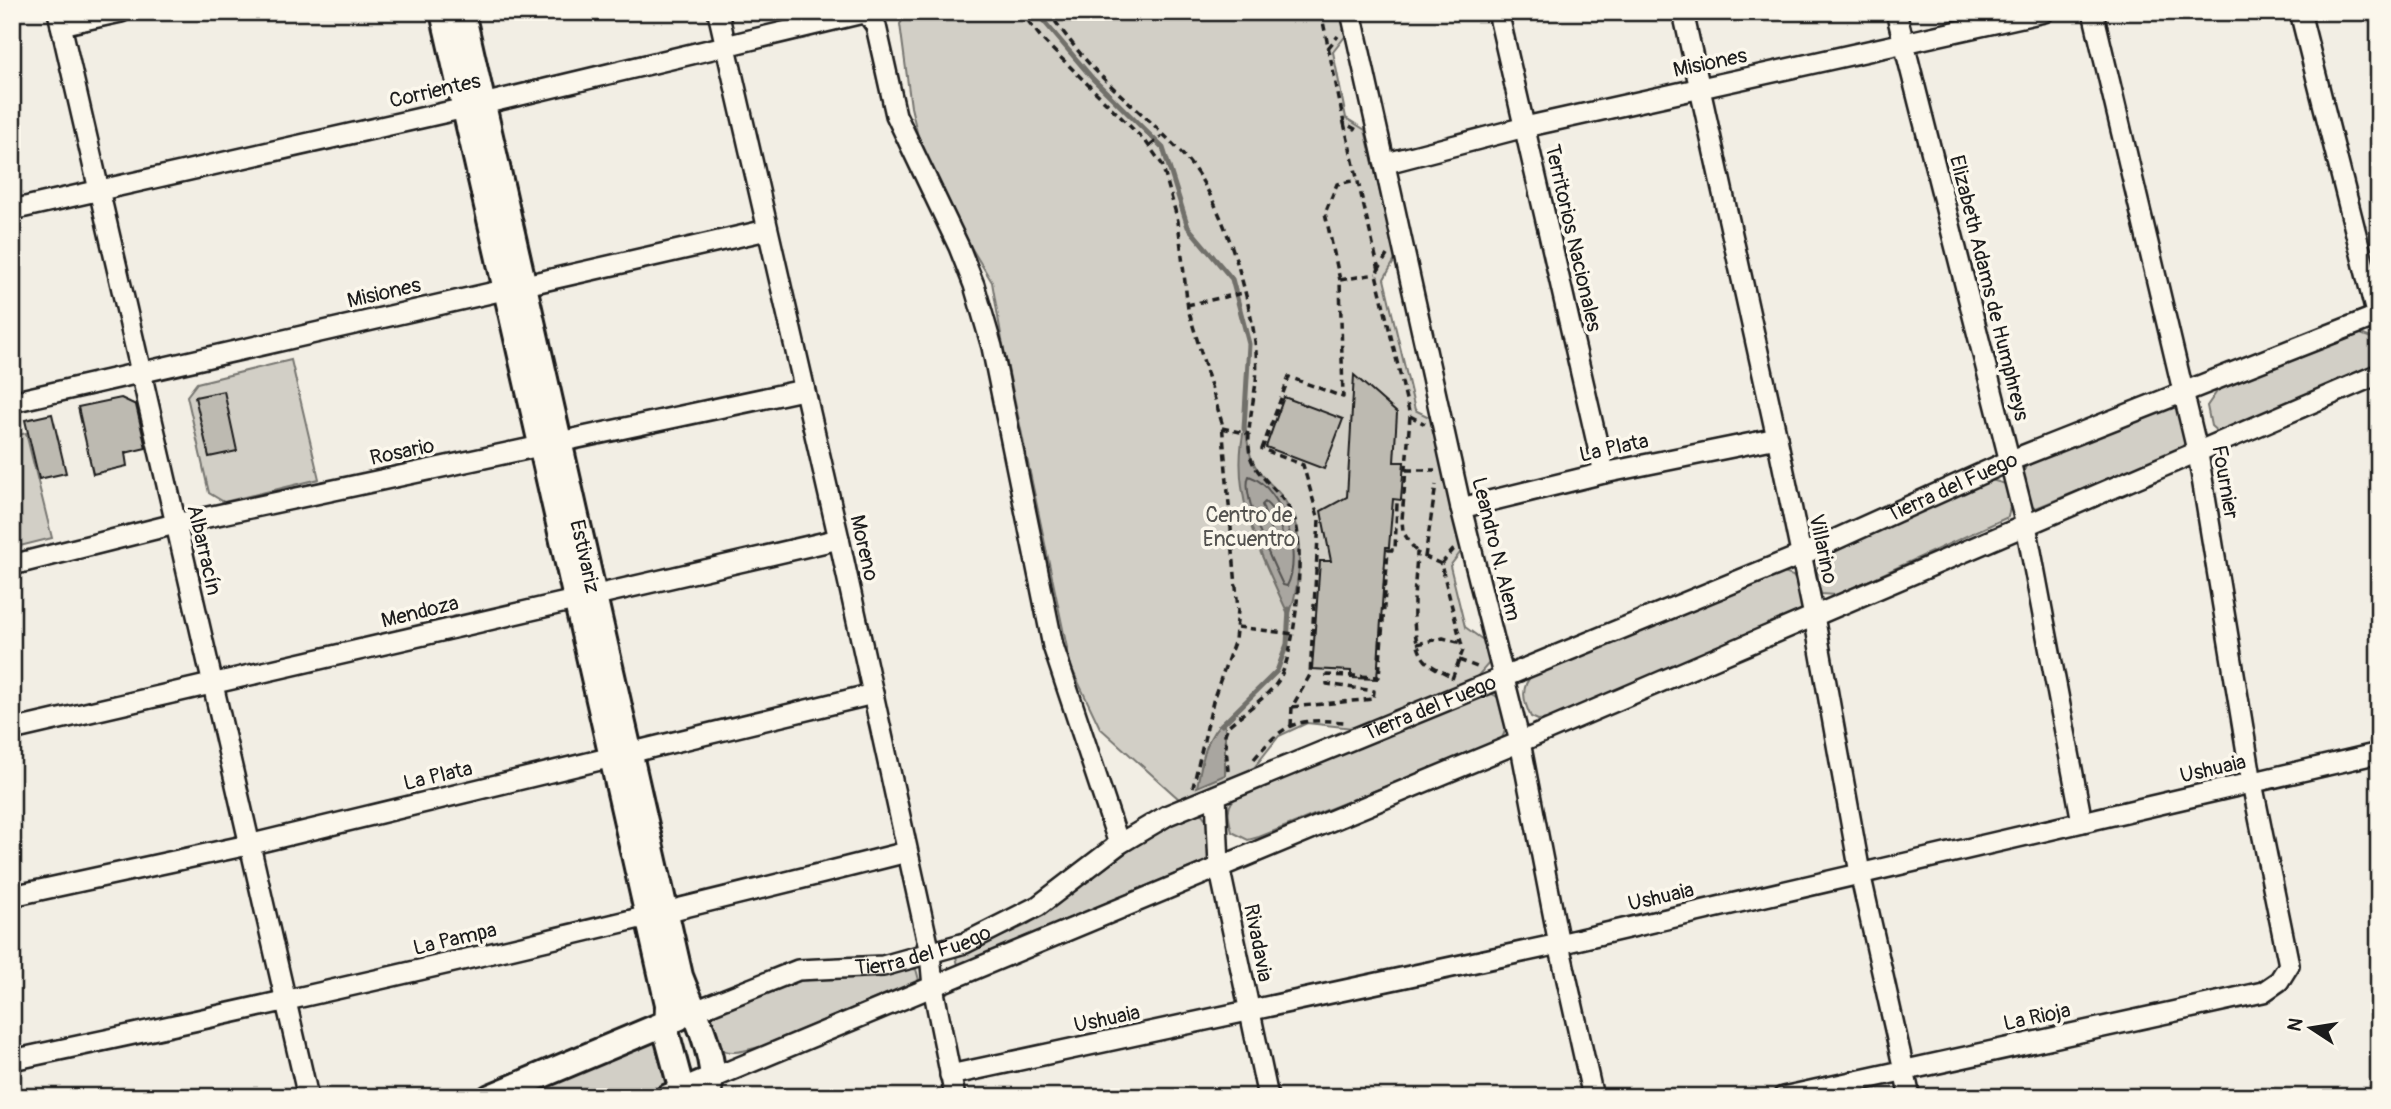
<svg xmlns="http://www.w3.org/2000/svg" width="2391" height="1109" viewBox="0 0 2391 1109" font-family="Pangolin,sans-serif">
  <rect width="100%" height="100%" fill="#f2eee4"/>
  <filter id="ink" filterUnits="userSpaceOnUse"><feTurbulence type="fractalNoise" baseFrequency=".0143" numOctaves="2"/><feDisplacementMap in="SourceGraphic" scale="14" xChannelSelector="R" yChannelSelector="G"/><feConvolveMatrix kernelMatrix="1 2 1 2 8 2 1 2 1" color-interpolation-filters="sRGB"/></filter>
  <g filter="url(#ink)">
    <g fill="#d2cfc6" stroke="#777671" stroke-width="2">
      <polygon points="916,12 1343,12 1347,34 1333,52 1346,118 1365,130 1396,258 1384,279 1415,410 1433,419 1463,549 1450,566 1465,627 1486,642 1490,662 1476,678 1353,728 1307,723 1279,736 1253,769 1179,799 1100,728 1071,667 1002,340 992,282 966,239 921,149 911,107 900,24 906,15"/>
      <polygon points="2358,333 2374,339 2379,355 2376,366 2220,434 2211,426 2207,406 2218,390"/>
      <polygon points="291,360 319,479 224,502 209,493 187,396 197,383"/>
      <polygon points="2180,402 2186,441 2181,449 2036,508 2030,507 2022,477 2027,463"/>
      <polygon points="26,433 52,538 12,548 12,437"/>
      <path d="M 1991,480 L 2006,484 L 2011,502 L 2008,517 L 1837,595 L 1821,594 C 1817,577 1813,566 1826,553 Z"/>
      <path d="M 1781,572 L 1793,576 C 1801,589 1807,601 1800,615 L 1549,719 L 1538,720 L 1531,717 C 1523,701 1520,687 1533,674 Z"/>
      <path d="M 1485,693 C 1507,693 1511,724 1501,740 L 1259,837 L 1248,840 L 1232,832 C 1228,816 1225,806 1238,795 Z"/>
      <polygon points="1192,813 1202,814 1208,822 1211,856 1206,861 958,965 956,957 1027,925 1149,836"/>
      <path d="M 916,969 L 919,980 L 763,1046 C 744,1051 729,1057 713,1045 L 709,1019 L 713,1012 L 789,983 L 817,977 Z"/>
      <polygon points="656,1041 670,1082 661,1090 645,1097 512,1097 641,1043"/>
    </g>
    <g fill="#a9a6a0" stroke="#716f6b" stroke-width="2">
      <path d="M 1245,425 C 1247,437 1248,452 1253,462 C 1260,477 1275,486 1284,499 C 1306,531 1301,581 1289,616 C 1261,554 1228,494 1245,425 Z"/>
      <path d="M 1225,719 L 1225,775 L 1197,787 C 1202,762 1205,736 1225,719 Z"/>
    </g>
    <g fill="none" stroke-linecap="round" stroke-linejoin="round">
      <g stroke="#545351" stroke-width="2">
        <path d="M 1249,476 C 1284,488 1303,556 1287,586 L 1283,585 C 1273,564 1240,496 1249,476 Z"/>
        <path d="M 1265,502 C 1276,511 1287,535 1280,548 L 1276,546 L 1262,505 Z"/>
      </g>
      <g stroke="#716f6b" stroke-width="5">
        <polyline points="1036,12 1093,79 1163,148 1188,227 1232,279 1249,344 1244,429"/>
        <polyline points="1222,725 1277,671 1287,644 1289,609"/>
      </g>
    </g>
    <g fill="#bdbab1" stroke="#1c1c1c" stroke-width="2">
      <polygon points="1354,375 1397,413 1394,462 1404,462 1401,500 1393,499 1389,547 1386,547 1377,679 1351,678 1351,671 1312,669 1320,561 1331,561 1321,511 1347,497"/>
      <polygon points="224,391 237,451 209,457 195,397"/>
      <polygon points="1284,397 1343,419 1324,469 1266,447"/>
      <polygon points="121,398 136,405 146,448 125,453 127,466 93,474 78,407"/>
      <polygon points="52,414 66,473 39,479 25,420"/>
    </g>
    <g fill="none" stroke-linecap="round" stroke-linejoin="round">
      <g stroke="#1c1c1c" stroke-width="24">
        <g id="minor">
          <polyline points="58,12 308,1097"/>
          <polyline points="718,12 839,539 930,953 933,987 955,1097"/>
          <polyline points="866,12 876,26 896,115 959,247 974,285 992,347 1053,646 1119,844"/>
          <polyline points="1351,12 1461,508 1520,742 1559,944 1593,1097"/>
          <polyline points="1498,12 1604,473"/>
          <polyline points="1683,12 1777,438 1814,616 1860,873 1910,1097"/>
          <polyline points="1896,12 2026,525 2082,822"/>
          <polyline points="2300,12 2379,325"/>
          <polyline points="61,25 121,12"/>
          <polyline points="1387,163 1525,127 2044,12"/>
          <polyline points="12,210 483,104 867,12"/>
          <polyline points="12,402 767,230"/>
          <polyline points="1461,508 1604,473 1777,438"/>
          <polyline points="12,565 175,524 803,390"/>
          <polyline points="12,730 839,539"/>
          <polyline points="1216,796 1219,866 1268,1097"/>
          <polyline points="12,896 248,845 873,694"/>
          <path id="s1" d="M 695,1011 L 798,970 L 883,966 L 965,943 L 1038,906 L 1119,844 L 1168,815 L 1801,555 L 2009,461 L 2379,315"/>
          <path d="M 12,1060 C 312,997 610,927 907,852"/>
          <polyline points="950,1075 1559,944 2379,753"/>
          <polyline points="711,1097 713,1078 1520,742 2379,374"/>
          <polyline points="1783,1097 2263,992 2279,981 2289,965 2252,783 2198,454 2093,12"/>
        </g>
      </g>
      <g stroke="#1c1c1c" stroke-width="30">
        <g id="major">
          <polyline points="443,12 668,1004 667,1035 682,1091"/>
          <path id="s2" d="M 462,12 L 680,976 C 693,1010 710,1041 713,1078 L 668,1097"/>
          <polyline points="490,1097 678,1018"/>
        </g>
      </g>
      <g stroke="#1c1c1c" stroke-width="3.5" stroke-dasharray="7 5" stroke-linecap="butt">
        <polyline points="1021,12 1043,40 1146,142 1162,164 1178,221 1188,309 1222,423 1238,610 1235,640 1214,697 1193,787"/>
        <path d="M 1048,12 C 1065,34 1082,58 1102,77 C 1134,109 1182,145 1204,184 C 1226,222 1241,271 1250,313 C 1255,335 1258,360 1256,382 C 1253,405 1246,432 1250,455 C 1255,477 1285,493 1295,520 C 1305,550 1296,660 1276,684 C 1263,700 1243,713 1228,726 L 1225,734 L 1228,771"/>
        <polyline points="1321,12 1344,123 1359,131"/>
        <polyline points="1328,48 1338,36"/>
        <polyline points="1344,123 1379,270"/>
        <polyline points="1150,146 1162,136"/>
        <polyline points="1387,255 1376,274 1410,416 1425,424"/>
        <polyline points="1340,280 1325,213 1337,184 1357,180"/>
        <polyline points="1187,305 1243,293"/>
        <polyline points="1410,416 1402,520 1403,532 1417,553"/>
        <polyline points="1222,428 1249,434"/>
        <polyline points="1406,470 1435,470"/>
        <polyline points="1425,557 1436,485"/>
        <path d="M 1441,564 L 1417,553 C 1416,581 1407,638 1425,660 C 1432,668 1444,672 1453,677"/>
        <polyline points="1237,627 1294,634"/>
        <polyline points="1417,644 1443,638 1461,643"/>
        <polyline points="1459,660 1480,668"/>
        <polyline points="1452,679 1463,650 1441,564 1454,549"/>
        <polyline points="1292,707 1373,699 1374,691 1327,684 1327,675 1379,677 1388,550 1395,550 1397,503 1403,504"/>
        <polyline points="1291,726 1292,707 1310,675 1319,520 1303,465 1262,449 1289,377 1343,397 1340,280 1376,274"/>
        <path d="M 1254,759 C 1285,722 1297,718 1344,722"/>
      </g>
      <use href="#minor" stroke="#fbf7ec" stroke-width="19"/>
      <use href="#major" stroke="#fbf7ec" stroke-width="24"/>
    </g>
  </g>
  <g text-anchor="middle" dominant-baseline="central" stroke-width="7" stroke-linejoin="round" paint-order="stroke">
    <g font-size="21" fill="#1c1c1c" stroke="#fbf7ec">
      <text transform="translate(1710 63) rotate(-12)">Misiones</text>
      <text transform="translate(435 91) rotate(-13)">Corrientes</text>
      <text transform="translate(1573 238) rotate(77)">Territorios Nacionales</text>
      <text transform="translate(1989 288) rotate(76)">Elizabeth Adams de Humphreys</text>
      <text transform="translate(384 293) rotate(-13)">Misiones</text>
      <text transform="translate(1614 448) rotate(-12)">La Plata</text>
      <text transform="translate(402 452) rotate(-12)">Rosario</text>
      <text transform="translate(2225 482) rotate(80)">Fournier</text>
      <text stroke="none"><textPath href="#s1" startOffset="1372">Tierra del Fuego</textPath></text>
      <text transform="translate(864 548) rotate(77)">Moreno</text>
      <text transform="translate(1496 549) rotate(76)">Leandro N. Alem</text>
      <text transform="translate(1823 549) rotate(78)">Villarino</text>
      <text transform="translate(204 550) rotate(77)">Albarracín</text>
      <text stroke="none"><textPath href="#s2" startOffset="558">Estivariz</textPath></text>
      <text transform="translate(420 612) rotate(-14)">Mendoza</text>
      <text stroke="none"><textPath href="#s1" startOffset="805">Tierra del Fuego</textPath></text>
      <text transform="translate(2213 769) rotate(-13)">Ushuaia</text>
      <text transform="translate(438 776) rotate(-13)">La Plata</text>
      <text transform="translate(1661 897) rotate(-13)">Ushuaia</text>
      <text transform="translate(455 939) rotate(-13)">La Pampa</text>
      <text transform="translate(1258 943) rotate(79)">Rivadavia</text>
      <text stroke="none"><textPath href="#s1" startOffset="238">Tierra del Fuego</textPath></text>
      <text transform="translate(2037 1017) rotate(-12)">La Rioja</text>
      <text transform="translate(1107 1019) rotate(-12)">Ushuaia</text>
    </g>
    <g font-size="21" fill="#53524f" stroke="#fbf7ec">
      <text x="1249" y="515">Centro de<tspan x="1249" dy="24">Encuentro</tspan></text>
    </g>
  </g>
  <rect width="2391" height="1109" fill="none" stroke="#fbf7ec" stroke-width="42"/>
  <rect x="21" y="21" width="2349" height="1067" fill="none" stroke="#1c1c1c" stroke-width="2.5" filter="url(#ink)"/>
  <g transform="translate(2311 1028) rotate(282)" stroke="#fbf7ec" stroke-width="5" paint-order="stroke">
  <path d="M0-5L12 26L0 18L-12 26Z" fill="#1c1c1c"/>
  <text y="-10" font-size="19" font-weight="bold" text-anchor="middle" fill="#1c1c1c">N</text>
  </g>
</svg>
